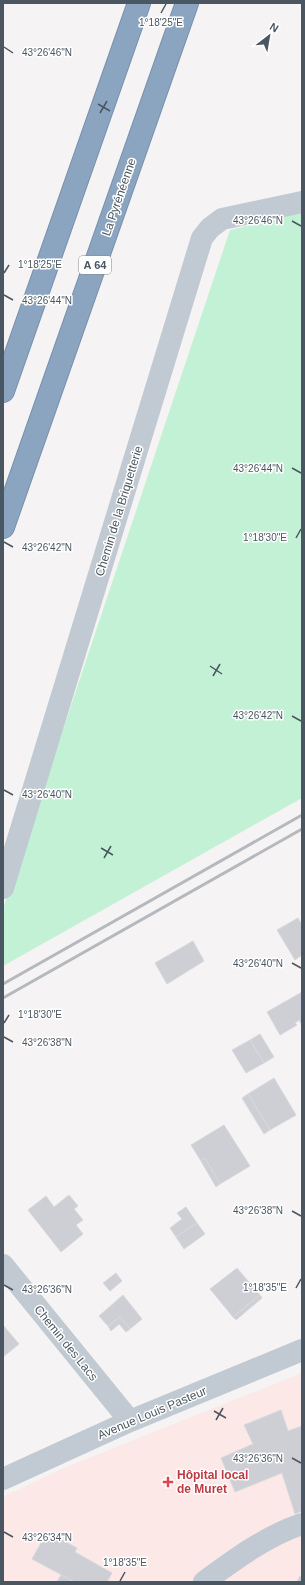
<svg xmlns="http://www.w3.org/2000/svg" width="305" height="1585" viewBox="0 0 305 1585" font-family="Helvetica,sans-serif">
  <rect width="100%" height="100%" fill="#f5f3f3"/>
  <polygon fill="#fce8e6" points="302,1373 302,1582 3,1582 3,1497 64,1468"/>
  <polygon fill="#c3f1d5" points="302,212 302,798 3,966 3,909 230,230"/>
  <g fill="#cdcfd5" stroke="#d7d9de">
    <polygon points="298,918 302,925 302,955 295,960 277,930"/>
    <polygon points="193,941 204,961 167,984 155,963"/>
    <polygon points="302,992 302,1025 299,1020 295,1023 297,1025 280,1035 267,1012"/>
    <polygon points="260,1034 274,1057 264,1063 250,1040"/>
    <polygon points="250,1040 264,1063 246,1073 232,1050"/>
    <polygon points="274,1078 296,1115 270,1130 248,1094"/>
    <polygon points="248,1094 270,1130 264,1134 242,1098"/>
    <polygon points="224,1125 250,1166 220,1184 205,1158 201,1161 191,1145"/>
    <polygon points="205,1158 220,1184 216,1187 201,1161"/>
    <polygon points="69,1195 78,1206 74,1209 83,1220 76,1225 83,1234 61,1252 28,1210 46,1196 54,1207"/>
    <polygon points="186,1207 197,1223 176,1237 170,1228 182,1219 177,1213"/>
    <polygon points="197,1223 205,1234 184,1249 176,1237"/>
    <polygon points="237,1268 260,1295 233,1317 210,1289"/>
    <polygon points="116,1273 122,1281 110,1291 103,1283"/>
    <polygon points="123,1295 142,1319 130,1329 120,1317 108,1326 99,1316"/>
    <polygon points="260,1295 262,1298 236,1320 233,1317"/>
    <polygon points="120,1317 130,1329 126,1332 119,1324 111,1331 108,1326"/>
    <polygon points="3,1325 19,1344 3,1357"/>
    <polygon points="281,1410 288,1431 302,1426 302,1511 295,1514 282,1473 235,1492 221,1458 253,1444 244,1425"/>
    <polygon points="47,1532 77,1548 75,1552 112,1573 107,1582 72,1582 73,1581 32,1559"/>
    <polygon points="61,1575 73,1581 57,1582"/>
    <polygon points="300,1576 302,1577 302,1582 297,1582"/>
  </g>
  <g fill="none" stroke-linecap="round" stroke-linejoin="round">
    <g stroke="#7690ad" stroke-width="24">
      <g id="highway">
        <polyline points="3,391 139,3"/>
        <polyline points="3,527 187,3"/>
      </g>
    </g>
    <g stroke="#c1cad2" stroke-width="22">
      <polyline points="3,888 202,238 210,228 222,219 302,202"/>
      <polyline points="3,1265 130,1421"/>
      <polyline points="3,1479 130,1421 302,1350"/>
      <path d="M 204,1582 C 234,1560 266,1536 302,1524"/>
    </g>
    <use href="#highway" stroke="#8ba5c1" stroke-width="22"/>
    <g stroke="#b5b8bd" stroke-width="3">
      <polyline points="3,984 302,815"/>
      <polyline points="3,998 302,829"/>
    </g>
  </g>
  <path fill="none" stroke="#4a5661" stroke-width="1.5" d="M 161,13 L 166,4M 4,47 L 13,53M 98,104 L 110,111M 100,113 L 107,101M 292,221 L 301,226M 4,273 L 9,265M 4,295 L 13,300M 292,468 L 301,473M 296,538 L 301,529M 4,542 L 13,547M 210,666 L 222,674M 213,676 L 220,664M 292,716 L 301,721M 4,790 L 13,795M 101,848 L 113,855M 104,858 L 111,846M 292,963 L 301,968M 4,1023 L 9,1015M 4,1037 L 13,1042M 292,1211 L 301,1216M 4,1285 L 13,1290M 296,1288 L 301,1279M 214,1411 L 226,1418M 216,1420 L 223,1408M 292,1458 L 301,1463M 4,1532 L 13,1537M 120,1581 L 125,1572"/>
  <path fill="#e0444e" stroke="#fff" stroke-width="1.5" d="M166 1476h4v4h4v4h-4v4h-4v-4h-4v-4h4z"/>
  <g text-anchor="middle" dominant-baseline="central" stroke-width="3" stroke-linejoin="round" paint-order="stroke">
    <rect fill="#fff" stroke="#808990" stroke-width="1" x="79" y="256" width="32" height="18" rx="3"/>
    <g font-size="11" font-weight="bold" fill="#4a5661">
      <text x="95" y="265">A 64</text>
    </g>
    <g font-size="12" fill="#4a5661" stroke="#fff">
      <text transform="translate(119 197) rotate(-71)">La Pyrénéenne</text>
      <text transform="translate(119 511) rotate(-73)">Chemin de la Briquetterie</text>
      <text transform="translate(66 1343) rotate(51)">Chemin des Lacs</text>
      <text transform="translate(152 1413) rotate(-23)">Avenue Louis Pasteur</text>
    </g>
    <g font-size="12" font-weight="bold" fill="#be3a42" stroke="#fff" text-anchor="start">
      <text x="177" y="1475">Hôpital local<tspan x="177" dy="14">de Muret</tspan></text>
    </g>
  </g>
  <g font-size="10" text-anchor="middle" fill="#4a5661" stroke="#fff" stroke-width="3" stroke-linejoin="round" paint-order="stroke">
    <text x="161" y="26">1°18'25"E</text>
    <text x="47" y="56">43°26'46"N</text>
    <text x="258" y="224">43°26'46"N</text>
    <text x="40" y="268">1°18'25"E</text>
    <text x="47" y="304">43°26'44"N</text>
    <text x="258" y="472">43°26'44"N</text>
    <text x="265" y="541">1°18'30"E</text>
    <text x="47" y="551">43°26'42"N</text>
    <text x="258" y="719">43°26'42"N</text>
    <text x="47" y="798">43°26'40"N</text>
    <text x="258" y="967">43°26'40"N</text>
    <text x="40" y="1018">1°18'30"E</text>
    <text x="47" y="1046">43°26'38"N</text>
    <text x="258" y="1214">43°26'38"N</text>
    <text x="265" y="1291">1°18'35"E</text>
    <text x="47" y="1293">43°26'36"N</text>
    <text x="258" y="1462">43°26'36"N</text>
    <text x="47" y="1541">43°26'34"N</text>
    <text x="125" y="1566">1°18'35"E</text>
  </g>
  <rect width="305" height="1585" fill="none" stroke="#4a5661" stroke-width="8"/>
  <g transform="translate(269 36) rotate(31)" stroke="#ffffff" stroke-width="3" paint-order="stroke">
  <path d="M0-3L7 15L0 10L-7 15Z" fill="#4a5661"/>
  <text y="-6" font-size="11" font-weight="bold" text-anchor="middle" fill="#4a5661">N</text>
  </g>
</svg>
